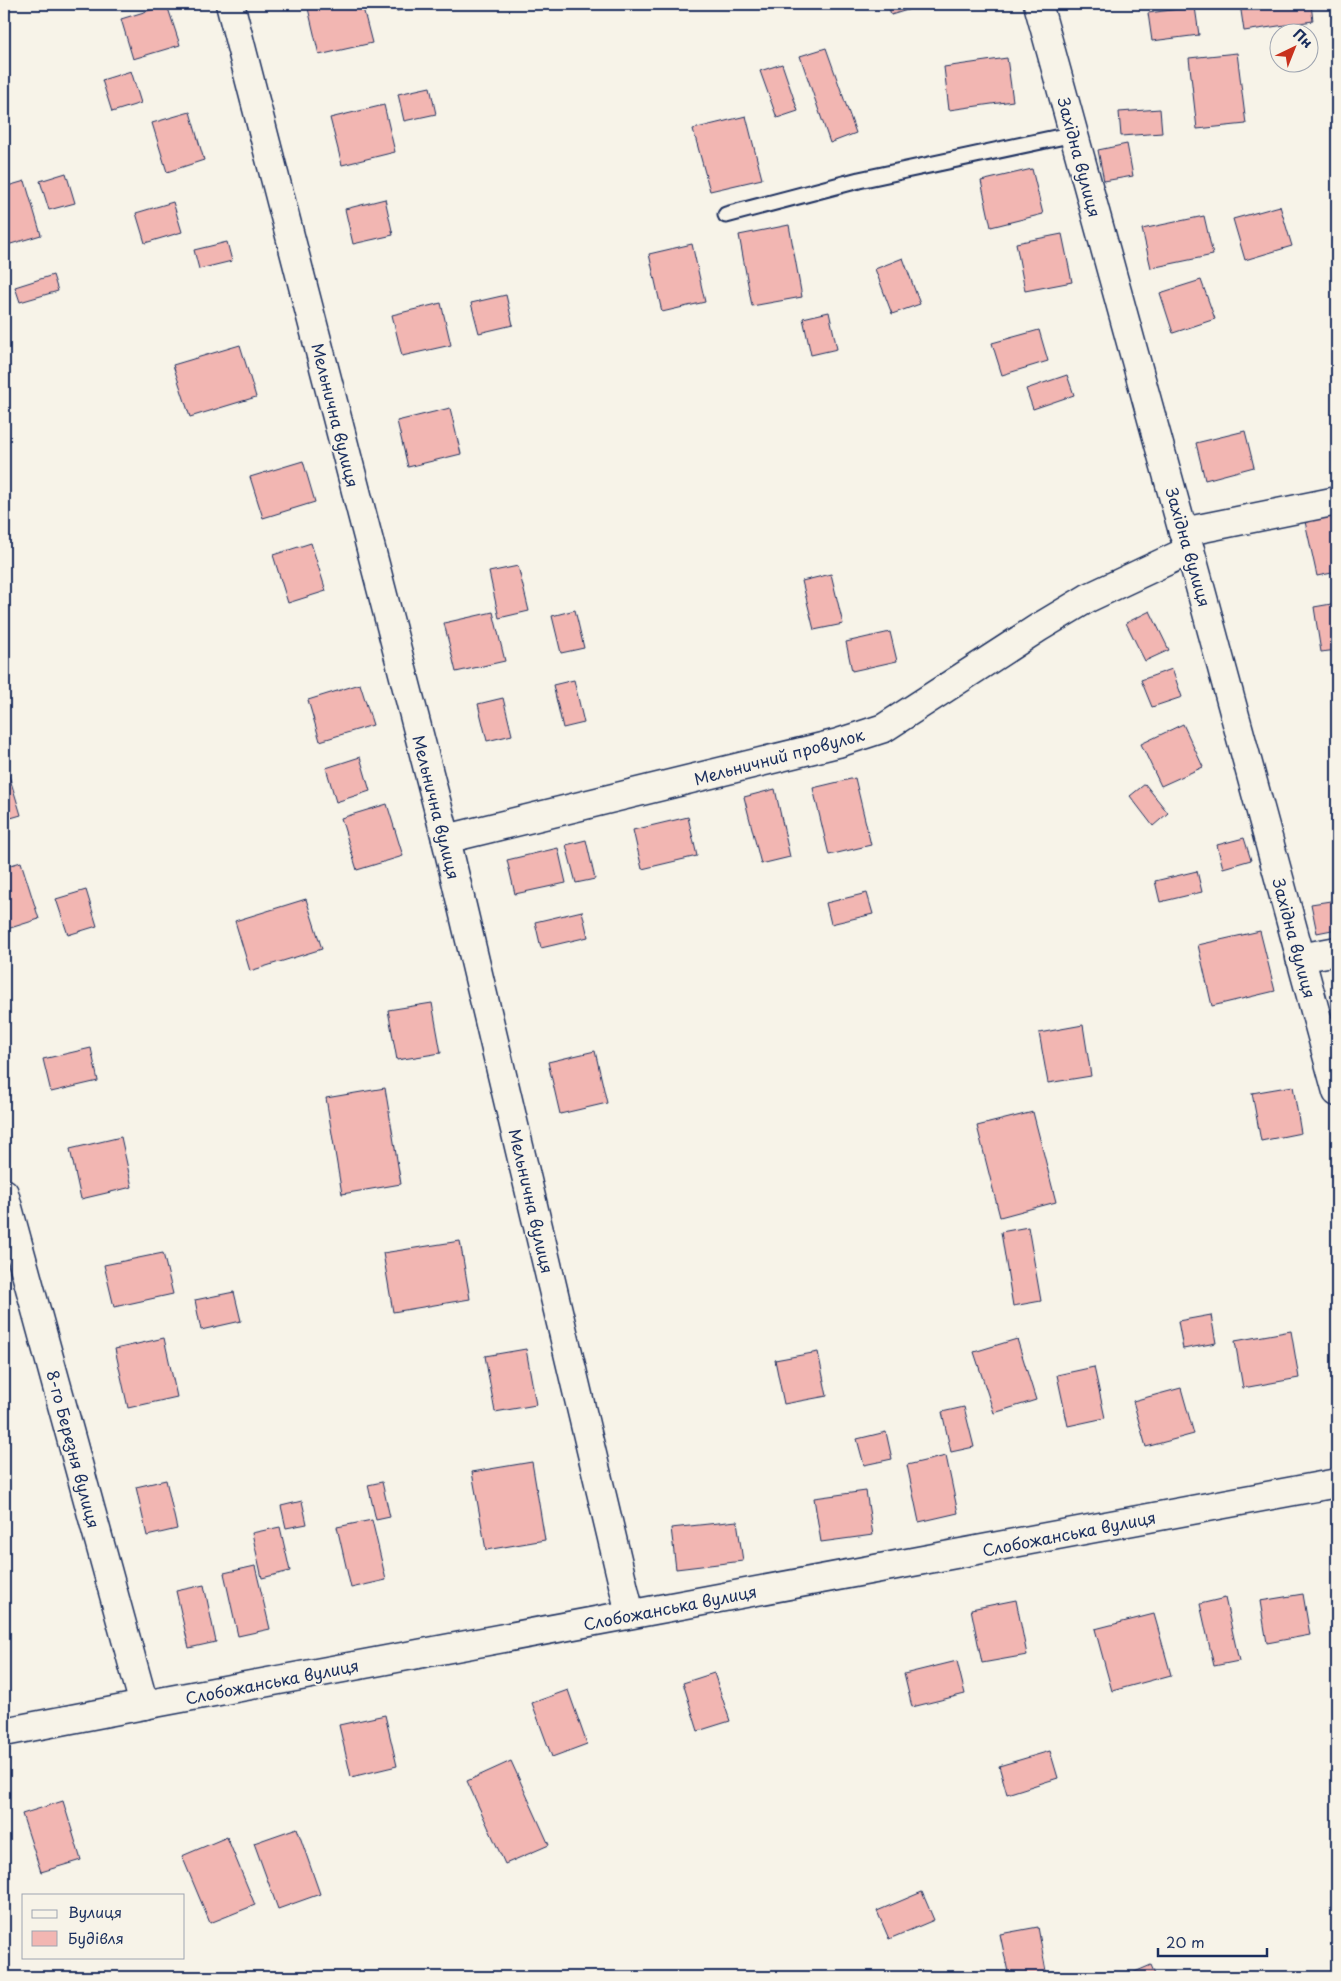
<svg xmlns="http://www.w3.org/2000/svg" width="1341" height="1981" viewBox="0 0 1341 1981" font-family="'Playpen Sans',sans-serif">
  <rect width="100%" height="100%" fill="#f7f3e8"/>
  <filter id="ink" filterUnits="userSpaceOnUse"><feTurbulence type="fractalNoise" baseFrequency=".02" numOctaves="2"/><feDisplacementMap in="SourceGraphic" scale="10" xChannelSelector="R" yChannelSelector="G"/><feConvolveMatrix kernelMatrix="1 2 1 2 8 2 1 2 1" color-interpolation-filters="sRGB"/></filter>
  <g filter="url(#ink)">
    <g fill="#f2b6b2" stroke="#1b2f5e">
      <polygon points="307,4 362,4 372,43 319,55"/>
      <polygon points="395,4 427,4 397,11"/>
      <polygon points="888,4 927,4 891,15"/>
      <polygon points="1240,4 1311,4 1313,21 1244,31"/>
      <polygon points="167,5 180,45 133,59 121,19"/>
      <polygon points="1195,7 1199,35 1152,41 1148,13"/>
      <polygon points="826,48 856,133 830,143 800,56"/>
      <polygon points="1237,53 1246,124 1197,129 1189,58"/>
      <polygon points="1007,58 1013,101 949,110 944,67"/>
      <polygon points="782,64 798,111 777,118 760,71"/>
      <polygon points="131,71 141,103 112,112 102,80"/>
      <polygon points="430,87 436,114 404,121 398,94"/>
      <polygon points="384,105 395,152 342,165 330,118"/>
      <polygon points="1160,109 1162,133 1121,136 1119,112"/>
      <polygon points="190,112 204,160 167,172 152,123"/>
      <polygon points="746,116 762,179 710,191 693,129"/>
      <polygon points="1127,144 1133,176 1104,181 1098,150"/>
      <polygon points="1032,169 1043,214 991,227 981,181"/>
      <polygon points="66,173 75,203 49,210 40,181"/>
      <polygon points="25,181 41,235 4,246 4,187"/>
      <polygon points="385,199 393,235 353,244 345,209"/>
      <polygon points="173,202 182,232 145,243 136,213"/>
      <polygon points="1280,206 1292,246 1245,260 1233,219"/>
      <polygon points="1204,216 1213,255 1151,268 1142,229"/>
      <polygon points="789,225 802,297 752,306 739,235"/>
      <polygon points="1062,234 1072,282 1025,291 1016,243"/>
      <polygon points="227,242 232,261 199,269 194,250"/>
      <polygon points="692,244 705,302 662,312 649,254"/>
      <polygon points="903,258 920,304 892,314 875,269"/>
      <polygon points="53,275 58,291 20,302 15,287"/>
      <polygon points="1201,280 1215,319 1173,333 1160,293"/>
      <polygon points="506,295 513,325 479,333 471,303"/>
      <polygon points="441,303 451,345 402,356 392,315"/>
      <polygon points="829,312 837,349 811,355 803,318"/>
      <polygon points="1039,330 1048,361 1002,375 992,343"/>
      <polygon points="240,345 256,397 190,417 173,365"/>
      <polygon points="1067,375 1074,395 1033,409 1026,389"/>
      <polygon points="450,408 461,454 408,467 397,421"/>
      <polygon points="1245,431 1254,467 1205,480 1196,443"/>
      <polygon points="303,461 315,502 263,518 250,477"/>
      <polygon points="1337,510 1337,572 1317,576 1304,517"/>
      <polygon points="311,543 326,591 288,603 273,555"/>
      <polygon points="518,566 529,611 499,618 489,572"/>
      <polygon points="831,574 843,624 814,630 802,581"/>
      <polygon points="1337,603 1337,650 1321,652 1314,607"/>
      <polygon points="575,610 584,648 561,653 552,616"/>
      <polygon points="1150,611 1169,650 1145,661 1126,623"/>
      <polygon points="493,612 505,661 456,672 444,623"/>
      <polygon points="890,632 897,661 852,671 846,642"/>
      <polygon points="1172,669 1182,697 1152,707 1141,680"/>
      <polygon points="574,680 584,723 563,728 553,685"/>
      <polygon points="360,684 373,725 320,741 308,700"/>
      <polygon points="503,698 512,735 487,741 478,704"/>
      <polygon points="1183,724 1203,767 1161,786 1141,744"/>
      <polygon points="360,757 370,791 336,802 326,768"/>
      <polygon points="4,759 21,815 4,820"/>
      <polygon points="855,778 871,845 829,855 813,788"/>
      <polygon points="1145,784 1168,813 1153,826 1130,796"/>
      <polygon points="775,789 790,857 761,864 744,797"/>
      <polygon points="387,804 403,856 357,870 341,818"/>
      <polygon points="688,817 697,856 642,869 633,830"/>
      <polygon points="1244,838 1251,860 1223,868 1217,845"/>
      <polygon points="586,840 595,879 576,883 566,845"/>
      <polygon points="558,848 566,883 515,894 507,860"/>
      <polygon points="21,862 39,919 4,930 4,867"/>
      <polygon points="1197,871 1202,892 1160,902 1155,881"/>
      <polygon points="86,890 97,926 68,935 56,899"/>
      <polygon points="867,893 873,914 831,924 826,903"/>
      <polygon points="306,899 322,949 250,971 235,921"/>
      <polygon points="1337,900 1337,929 1317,933 1311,904"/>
      <polygon points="582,911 588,937 541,948 535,922"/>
      <polygon points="1260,931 1275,991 1212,1006 1198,945"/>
      <polygon points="432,1003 441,1053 397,1060 388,1010"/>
      <polygon points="1083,1025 1091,1076 1048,1083 1039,1033"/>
      <polygon points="91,1048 98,1081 51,1092 43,1059"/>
      <polygon points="595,1051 607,1103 560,1114 548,1062"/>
      <polygon points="1293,1086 1301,1133 1261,1141 1252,1093"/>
      <polygon points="385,1088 401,1184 342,1194 326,1098"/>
      <polygon points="1033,1112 1056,1202 1000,1217 977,1126"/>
      <polygon points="121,1137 132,1187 81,1199 70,1149"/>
      <polygon points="1028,1227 1041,1301 1013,1306 1001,1232"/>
      <polygon points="460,1241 470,1299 393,1312 383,1253"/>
      <polygon points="163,1253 173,1294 114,1307 104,1265"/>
      <polygon points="234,1292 241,1321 201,1330 195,1300"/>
      <polygon points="1211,1315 1216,1343 1183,1349 1178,1321"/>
      <polygon points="1291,1331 1299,1378 1243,1388 1235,1341"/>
      <polygon points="164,1338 177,1397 128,1408 115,1349"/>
      <polygon points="1017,1339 1036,1400 994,1413 974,1352"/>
      <polygon points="526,1349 536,1405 495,1412 485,1356"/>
      <polygon points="818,1352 827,1396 784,1404 775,1360"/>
      <polygon points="1094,1367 1105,1418 1068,1426 1057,1375"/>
      <polygon points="1181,1388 1194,1434 1146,1447 1133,1401"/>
      <polygon points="964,1407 974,1447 951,1452 942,1412"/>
      <polygon points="886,1432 892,1459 864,1465 857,1439"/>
      <polygon points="946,1456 958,1513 919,1522 907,1465"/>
      <polygon points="532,1462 545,1540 486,1550 472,1472"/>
      <polygon points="166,1480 177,1529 147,1536 136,1487"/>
      <polygon points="382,1482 390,1517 376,1520 368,1485"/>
      <polygon points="866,1491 873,1535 821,1542 814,1498"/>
      <polygon points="302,1501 307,1524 286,1528 281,1506"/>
      <polygon points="372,1520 386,1580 351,1588 337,1527"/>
      <polygon points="737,1521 743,1561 676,1569 671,1528"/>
      <polygon points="280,1527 290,1571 262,1578 252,1533"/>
      <polygon points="255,1566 270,1629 238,1636 224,1573"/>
      <polygon points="204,1585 216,1642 189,1648 176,1591"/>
      <polygon points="1303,1594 1310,1635 1267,1643 1260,1601"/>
      <polygon points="1225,1598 1239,1661 1214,1666 1200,1604"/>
      <polygon points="1016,1600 1027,1655 982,1663 971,1609"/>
      <polygon points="1154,1614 1171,1675 1112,1691 1095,1629"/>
      <polygon points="957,1661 965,1694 912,1707 904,1674"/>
      <polygon points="714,1673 730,1721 698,1731 683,1683"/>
      <polygon points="568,1690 587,1744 552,1757 532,1703"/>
      <polygon points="385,1715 397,1766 351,1777 339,1725"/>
      <polygon points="1050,1751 1058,1778 1007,1794 999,1766"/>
      <polygon points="511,1761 549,1845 505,1864 467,1781"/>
      <polygon points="63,1801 81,1860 41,1872 22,1814"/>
      <polygon points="297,1828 320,1894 278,1909 254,1843"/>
      <polygon points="227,1837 255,1905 210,1923 182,1856"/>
      <polygon points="922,1892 934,1920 889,1939 877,1911"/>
      <polygon points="1038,1927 1047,1977 1009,1977 1000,1934"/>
      <polygon points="1151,1965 1156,1977 1123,1977"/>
    </g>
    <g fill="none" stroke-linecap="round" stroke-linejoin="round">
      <g stroke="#1b2f5e" stroke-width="19">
        <polyline id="service" points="726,215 859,180 1074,134"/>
      </g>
      <g stroke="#1b2f5e" stroke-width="31">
        <g id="minor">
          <polyline points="230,4 446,839 630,1614"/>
          <polyline points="1038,4 1183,532 1190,550 1337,1092"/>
          <polyline points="1183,532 1337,501"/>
          <polyline points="446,839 838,743 884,728 1038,628 1088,598 1190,550"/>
          <polyline points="1300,958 1337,951"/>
          <polyline points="4,1193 144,1705"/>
        </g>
      </g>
      <g stroke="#1b2f5e" stroke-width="31">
        <polyline id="tertiary" points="4,1732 144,1705 1337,1483"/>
      </g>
      <use href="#service" stroke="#f7f3e8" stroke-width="15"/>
      <use href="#minor" stroke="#f7f3e8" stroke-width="28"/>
      <use href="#tertiary" stroke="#f7f3e8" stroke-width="28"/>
    </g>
  </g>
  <g text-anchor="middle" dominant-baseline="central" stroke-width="4" stroke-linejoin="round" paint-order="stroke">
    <g font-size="16" fill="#1b2f5e" stroke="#f7f3e8">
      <text transform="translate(1080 157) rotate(75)">Західна вулиця</text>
      <text transform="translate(336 415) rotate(76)">Мельнична вулиця</text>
      <text transform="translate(1189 547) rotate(74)">Західна вулиця</text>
      <text transform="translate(779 756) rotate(-15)">Мельничний провулок</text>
      <text transform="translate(437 807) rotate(76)">Мельнична вулиця</text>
      <text transform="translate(1295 938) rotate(75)">Західна вулиця</text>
      <text transform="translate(532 1201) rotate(77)">Мельнична вулиця</text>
      <text transform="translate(74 1449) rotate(75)">8-го Березня вулиця</text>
      <text transform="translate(1069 1533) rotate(-11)">Слобожанська вулиця</text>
      <text transform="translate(670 1607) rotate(-11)">Слобожанська вулиця</text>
      <text transform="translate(272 1681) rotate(-11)">Слобожанська вулиця</text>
    </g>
  </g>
  <rect width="1341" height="1981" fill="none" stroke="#f7f3e8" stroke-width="20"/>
  <rect x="10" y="10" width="1321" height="1961" fill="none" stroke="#1b2f5e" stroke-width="2" filter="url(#ink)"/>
  <rect x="22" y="1894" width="162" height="65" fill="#f7f3e8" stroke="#9fa5b1"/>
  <rect x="32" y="1910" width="25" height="8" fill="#f7f3e8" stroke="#9fa5b1"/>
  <text x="68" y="1918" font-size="15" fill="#1b2f5e">Вулиця</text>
  <rect x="32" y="1931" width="25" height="15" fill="#f2b6b2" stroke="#9fa5b1"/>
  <text x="68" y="1944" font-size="15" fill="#1b2f5e">Будівля</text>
  <g transform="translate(1294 48) rotate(43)"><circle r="24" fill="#f7f3e8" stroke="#9fa5b1"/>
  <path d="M0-4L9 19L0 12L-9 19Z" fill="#c8321e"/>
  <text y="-8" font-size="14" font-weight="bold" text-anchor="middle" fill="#1b2f5e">Пн</text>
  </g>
  <path d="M1158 1948v8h109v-8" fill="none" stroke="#1b2f5e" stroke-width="2.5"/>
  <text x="1166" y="1948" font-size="15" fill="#1b2f5e" stroke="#f7f3e8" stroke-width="4" paint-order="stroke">20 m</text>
</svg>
